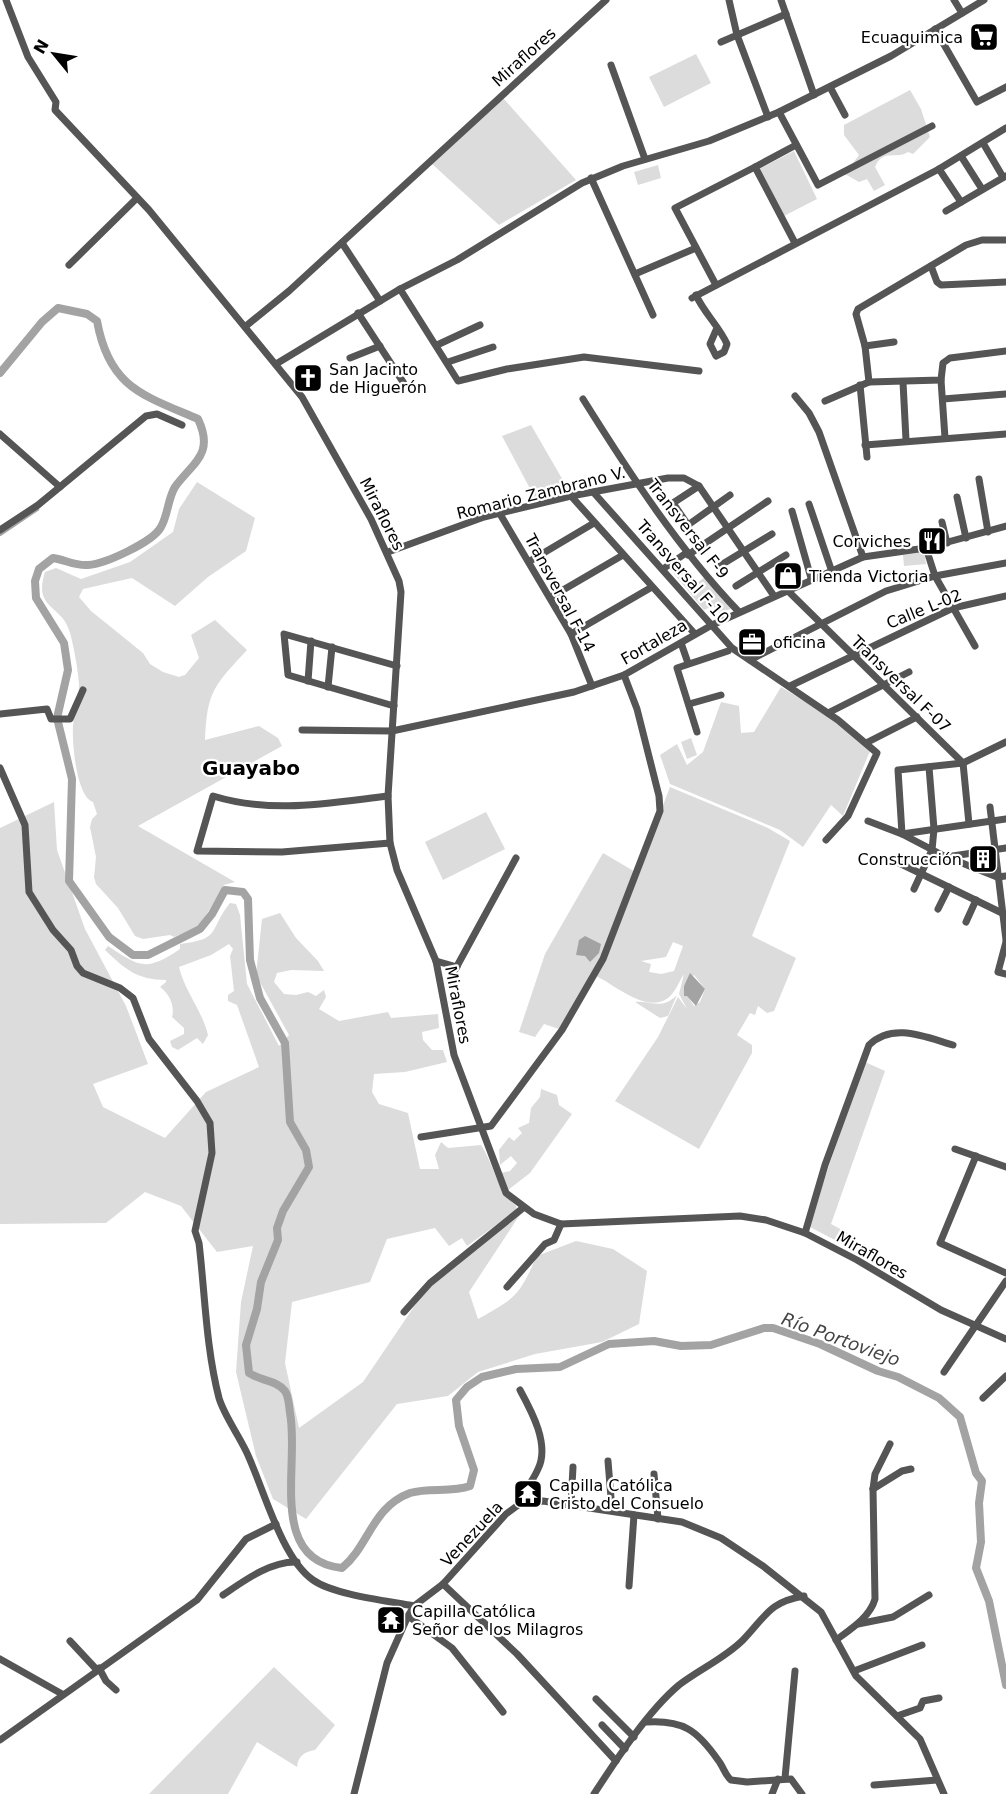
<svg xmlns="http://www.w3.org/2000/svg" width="1006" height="1794" viewBox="0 0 1006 1794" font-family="'DejaVu Sans',sans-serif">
  <rect width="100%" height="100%" fill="#fff"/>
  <g fill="#dcdcdc" fill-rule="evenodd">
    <polygon points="696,54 711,83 664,107 649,77"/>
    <path d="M 910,90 L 921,109 L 930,137 L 913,154 L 908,152 C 896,160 883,148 875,167 L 885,185 L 874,191 L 867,179 L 859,182 L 845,174 L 859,155 L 844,135 L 844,125 Z"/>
    <polygon points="503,98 576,180 499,225 432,164"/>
    <polygon points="794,151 817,199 782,217 759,169"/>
    <polygon points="658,165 661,178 638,185 634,172"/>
    <polygon points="531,425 568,489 535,498 502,436"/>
    <path d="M 197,482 L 255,518 L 246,551 L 208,577 L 175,606 L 132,578 L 83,589 L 79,597 L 91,611 L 143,653 L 150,664 L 163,672 L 179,677 L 185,675 L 199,658 L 191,635 L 215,620 L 247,650 C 215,685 207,690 205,740 L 259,726 L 278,738 L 282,746 L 138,826 L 235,882 L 224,885 L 199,927 L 174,937 L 170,935 L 143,939 L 135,936 L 118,908 L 96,884 L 94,877 L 96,857 L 90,827 L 92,819 L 97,814 L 93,802 C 76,796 72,742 73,726 C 74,712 79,699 79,685 C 79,675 73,641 69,630 C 61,605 33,609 45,572 L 56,568 L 81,579 L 130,562 L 173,532 L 179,509 Z"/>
    <polygon points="924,552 926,564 904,566 903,555"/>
    <polygon points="676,565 693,586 705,577 732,608 720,614 713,606 704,610 670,569"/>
    <polygon points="781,687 831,717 870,751 843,816 831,805 803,847 780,830 670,784 660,755 677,744 687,765 703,752 721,702 739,706 741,733 754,732"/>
    <polygon points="691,738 697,755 687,759 681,742"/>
    <path d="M 670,787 L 768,828 L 790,841 L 752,936 L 796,958 L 774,1011 L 767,1013 L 758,1006 L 755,1015 L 750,1013 L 737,1035 L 752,1045 L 752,1053 L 699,1149 L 615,1101 L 658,1037 L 678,997 L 687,1009 L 679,994 L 684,974 C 680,980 677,988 672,994 C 651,1019 613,983 594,975 L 562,1030 L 544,1024 L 535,1037 L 519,1032 L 545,954 L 603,853 L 637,873 ZM 673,942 L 683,946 L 674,971 L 661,974 L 649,972 L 651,964 L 641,961 L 666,957 ZM 694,975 L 705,989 L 700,1002 L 694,1006 L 687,995 L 684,995 L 684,986 Z"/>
    <path d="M 54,802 L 57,850 L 85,929 L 126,1006 L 148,1064 L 93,1084 L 103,1107 L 165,1138 L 206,1092 L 259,1067 L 237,1005 L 228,1001 L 228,995 L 234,991 L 230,956 L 233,949 L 229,944 L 211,955 L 179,967 C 185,992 202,1010 208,1035 L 203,1044 L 197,1038 L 178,1050 L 172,1047 L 170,1041 L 184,1034 L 184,1028 L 172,1017 C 175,1007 170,994 160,987 L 166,982 L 166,980 C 137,980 125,969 105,950 L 108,946 C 140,967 146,972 180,949 L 180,944 C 222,939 208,931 230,903 L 236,904 L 240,915 L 247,984 L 279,1046 L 289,1035 L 256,975 L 262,919 L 280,913 L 296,938 L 318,961 L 324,971 L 291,970 L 277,973 L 274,982 L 284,994 L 296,995 L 308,992 L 316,996 L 324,990 L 326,997 L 319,1009 L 339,1021 L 388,1012 L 391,1018 L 438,1014 L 439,1028 L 422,1032 L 423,1040 L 432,1050 L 443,1050 L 447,1062 L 405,1072 L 374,1074 L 372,1092 L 379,1104 L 408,1113 L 420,1169 L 439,1169 L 435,1155 L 441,1142 L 448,1148 L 481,1145 C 494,1165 497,1190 516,1206 L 517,1210 L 467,1246 L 462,1238 L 449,1246 L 435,1228 L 387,1239 L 370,1282 L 292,1302 L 285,1363 L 299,1428 L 363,1382 L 430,1283 L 521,1213 L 469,1292 L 478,1319 C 517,1297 518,1297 537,1256 L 576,1241 L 613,1249 L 647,1271 L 639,1324 L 602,1342 L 535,1354 L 478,1372 L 448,1396 L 397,1404 L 306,1519 L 273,1499 L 256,1456 L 236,1372 L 241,1302 L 253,1246 L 217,1252 L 181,1206 L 145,1192 L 106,1223 L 0,1224 L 0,828 Z"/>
    <polygon points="486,812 505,849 443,880 425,842"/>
    <path d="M 677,995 L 668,1016 L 660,1018 L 635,1002 C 650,1000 661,1011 677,995 Z"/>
    <polygon points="865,1062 885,1071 831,1224 857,1238 854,1250 808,1226"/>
    <polygon points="541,1089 557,1095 559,1105 572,1114 530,1173 508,1190 501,1173 510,1171 517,1163 511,1156 500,1165 499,1150 509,1137 514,1141 522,1133 518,1128 529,1123 531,1108 540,1097"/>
    <path d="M 274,1667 L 335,1725 L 315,1750 C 304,1752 298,1756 297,1767 L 257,1742 L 228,1794 L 149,1794 Z"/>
  </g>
  <g fill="#a3a3a3">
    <polygon points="585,936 601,944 599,953 590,962 585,956 576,955 579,940"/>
    <polygon points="690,973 705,989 696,1006 687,996 684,996 684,986"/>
  </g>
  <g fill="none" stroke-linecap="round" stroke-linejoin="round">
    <polyline stroke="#a3a3a3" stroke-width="4.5" points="0,534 37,509"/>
    <path stroke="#a3a3a3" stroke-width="8" d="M 0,373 L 42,322 L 58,308 L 87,314 L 97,321 C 109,387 142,395 198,419 C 215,455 192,463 175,487 C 168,498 168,515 161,527 C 153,542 105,564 88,565 C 75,566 66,560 53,558 L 39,569 L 35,581 L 36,598 L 64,643 L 68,670 L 57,718 L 72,779 L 69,881 L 109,937 L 133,955 L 148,955 L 200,929 L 212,914 L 225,890 L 243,892 L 248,899 L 250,960 L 260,998 L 285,1043 L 290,1122 L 306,1150 L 309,1167 L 283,1211 L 277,1228 L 278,1240 L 261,1282 L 257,1309 L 246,1345 L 249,1373 C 261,1381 276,1380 285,1391 C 289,1397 289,1406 290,1413 C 300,1463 267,1560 342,1568 C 369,1546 372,1507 410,1493 C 429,1487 451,1493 470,1486 L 474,1470 L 459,1426 L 456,1400 L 467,1387 L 482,1377 L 516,1369 L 560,1367 L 609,1344 L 654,1341 L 681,1346 L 711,1345 L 764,1328 L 773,1328 L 820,1344 L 878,1371 L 898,1377 L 939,1398 L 960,1417 L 976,1473 L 982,1481 L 979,1503 L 981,1542 L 976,1568 L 989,1601 L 1006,1685"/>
    <g stroke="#555" stroke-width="7">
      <polyline points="6,0 28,57 56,102 55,110 149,210 302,397 371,519 399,581 401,592 388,796 390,843 397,870 436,961 454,1055 506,1193 534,1214 561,1224 740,1216 766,1220 805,1233 857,1260 941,1310 1006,1339"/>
      <polyline points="729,0 737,35 768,117"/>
      <polyline points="781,0 814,95"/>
      <polyline points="954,0 962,13"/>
      <polyline points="935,29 977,102 1006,87"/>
      <polyline points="721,42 786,14"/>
      <polyline points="611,65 645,159"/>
      <polyline points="830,87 845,115"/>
      <polyline points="779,112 818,185 932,126"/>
      <polyline points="983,143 1003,177"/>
      <polyline points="961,156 982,189"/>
      <polyline points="939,169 961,202"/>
      <polyline points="591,178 653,315"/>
      <polyline points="946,211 1006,176"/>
      <polyline points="342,243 380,301"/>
      <polyline points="795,243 755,167 796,145"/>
      <polyline points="69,265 137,198"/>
      <polyline points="931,266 937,282 941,285 1006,282"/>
      <polyline points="635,274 696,248"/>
      <polyline points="716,285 675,208 755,167"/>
      <polyline points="400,289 458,381 507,369 584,357 699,371"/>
      <path d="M 696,295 C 704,313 719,326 727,344 L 724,352 L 716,356 L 710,344 L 717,328"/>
      <polyline points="692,298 939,169 1006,128"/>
      <polyline points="358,313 405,385"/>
      <polyline points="246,326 289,291 606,0"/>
      <polyline points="437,345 480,325"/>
      <polyline points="865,346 894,342"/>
      <polyline points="350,358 380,346"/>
      <polyline points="448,362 493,347"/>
      <polyline points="276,364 400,289 457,260 582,183 623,166 709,141 779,112 891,56 984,0"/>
      <polyline points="941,380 945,438"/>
      <polyline points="869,382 865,346 856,314 858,309 966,245 982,240 1006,240"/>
      <polyline points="903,382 906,440"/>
      <polyline points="860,385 867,457"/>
      <polyline points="795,396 809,413 819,432 863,557"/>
      <path d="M 583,399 C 630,474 678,548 739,612"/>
      <polyline points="943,399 1006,394"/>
      <polyline points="825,401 869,382 941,380 943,363 950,358 1006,351"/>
      <polyline points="0,434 60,487"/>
      <polyline points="865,445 1006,434"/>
      <polyline points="979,479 988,532"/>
      <polyline points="699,486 673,503 688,525 730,495"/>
      <polyline points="594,493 732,648 838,720 877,753 848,816 826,840"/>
      <polyline points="571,496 695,634"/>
      <polyline points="957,497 966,538"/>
      <polyline points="809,504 831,569"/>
      <polyline points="792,511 811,578"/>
      <polyline points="500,514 571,634 592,686"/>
      <polyline points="942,522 947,543"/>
      <polyline points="0,530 38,505 146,416 157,414 182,425"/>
      <polyline points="926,548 935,576 975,646"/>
      <polyline points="388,552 484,517 571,496 668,478 684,478 699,486 774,596"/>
      <polyline points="688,555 768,501"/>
      <polyline points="530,561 594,523"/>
      <polyline points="721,565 772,534"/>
      <polyline points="663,569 686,553"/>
      <polyline points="736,586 786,555"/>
      <polyline points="787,590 963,763 1006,742"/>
      <polyline points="551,597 623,555"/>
      <polyline points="571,634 652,587"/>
      <polyline points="681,643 688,663"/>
      <polyline points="750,660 886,591 935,576 1006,563"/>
      <polyline points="308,681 311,641"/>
      <polyline points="790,686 953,608 1006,596"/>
      <polyline points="328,687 332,647"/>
      <polyline points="689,704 721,695"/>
      <polyline points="394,706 288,675 284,634 397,666"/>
      <polyline points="828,713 909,672"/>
      <polyline points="0,714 47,709 51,719 70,719 83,690"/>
      <polyline points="302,730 392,731 574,692 624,675 712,625 863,557 926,548 1006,526"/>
      <polyline points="697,732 677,668 728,651"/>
      <polyline points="866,743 917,717"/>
      <path d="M 0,768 L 25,825 L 29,892 L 53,930 L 71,950 L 77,966 L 83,973 L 120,988 L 133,998 L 149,1039 L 197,1101 L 210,1123 L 212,1153 L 195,1231 L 199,1243 C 205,1294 206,1348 219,1398 C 224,1415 238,1434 246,1451 C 263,1486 281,1558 313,1580 C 334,1595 388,1601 414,1606"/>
      <path d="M 388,796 C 328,803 272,814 213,796 L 197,851 L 282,852 L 390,843"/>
      <polyline points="990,807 1006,940"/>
      <polyline points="868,821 902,834 1006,819"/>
      <polyline points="969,824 963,763 898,770 902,834 946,857 1006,848"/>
      <polyline points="947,857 997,877 1006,876"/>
      <polyline points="897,862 1002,913"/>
      <polyline points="914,889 932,850 934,829 929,767"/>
      <polyline points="938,909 949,887"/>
      <polyline points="966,922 976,900"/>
      <polyline points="1006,942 998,972 1006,974"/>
      <polyline points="436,961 457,967"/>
      <polyline points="450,979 516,858"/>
      <polyline points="421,1137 491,1126 562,1030 603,959 660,811 659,796 637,709 624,675"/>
      <polyline points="955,1149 1006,1167"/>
      <polyline points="976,1156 940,1243 1006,1273"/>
      <path d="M 805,1233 L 825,1165 L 869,1045 C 893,1022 925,1037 953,1045"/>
      <polyline points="507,1287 545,1244 554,1240 561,1224"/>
      <polyline points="404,1312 430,1283 523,1208"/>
      <polyline points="944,1372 1006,1281"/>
      <path d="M 520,1390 C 532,1412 550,1445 538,1469 C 533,1481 524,1490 521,1503"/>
      <polyline points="983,1398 1006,1376"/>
      <polyline points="608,1461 612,1510"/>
      <polyline points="654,1474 658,1519"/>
      <polyline points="873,1489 902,1471 911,1469"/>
      <polyline points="571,1504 573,1467"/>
      <polyline points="443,1584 517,1654 616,1761"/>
      <polyline points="629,1586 634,1515"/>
      <path d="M 223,1595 C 245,1580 271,1561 297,1562"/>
      <polyline points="408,1616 452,1648 503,1712"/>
      <polyline points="858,1624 893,1617 929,1595"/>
      <path d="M 836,1640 C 851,1629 870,1617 875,1599 L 873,1489 L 875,1474 L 890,1444"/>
      <polyline points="70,1641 97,1670"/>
      <polyline points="0,1659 62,1694"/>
      <polyline points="99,1668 106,1681 116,1690"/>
      <polyline points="854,1671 922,1645"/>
      <polyline points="596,1699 634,1737"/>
      <polyline points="897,1716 920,1708 923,1701 939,1698"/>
      <path d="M 647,1722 C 683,1720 697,1730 718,1760 C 723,1766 725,1775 731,1780 L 747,1782 L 791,1779 L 802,1794"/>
      <polyline points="602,1725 625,1749"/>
      <polyline points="0,1740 197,1600 246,1539 276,1524"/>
      <polyline points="785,1778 795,1671"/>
      <polyline points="874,1785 937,1780"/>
      <polyline points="354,1794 387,1663 408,1616 414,1606 443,1584 506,1514 521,1503 543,1501 682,1522 721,1538 763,1566 821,1612 856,1676 920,1739 944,1794"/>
      <path d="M 594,1794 C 616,1760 648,1711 679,1685 C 700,1669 725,1658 743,1640 C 766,1616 769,1602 804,1596"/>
      <polyline points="772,1794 778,1779"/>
    </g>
  </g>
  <defs>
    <g id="supermarket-square" transform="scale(1.5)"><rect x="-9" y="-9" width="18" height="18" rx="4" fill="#000" stroke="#fff"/><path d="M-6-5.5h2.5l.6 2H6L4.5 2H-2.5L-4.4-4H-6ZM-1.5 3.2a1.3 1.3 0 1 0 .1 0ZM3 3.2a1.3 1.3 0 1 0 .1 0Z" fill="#fff"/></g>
    <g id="church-square" transform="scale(1.5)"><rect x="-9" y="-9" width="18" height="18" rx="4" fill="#000" stroke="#fff"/><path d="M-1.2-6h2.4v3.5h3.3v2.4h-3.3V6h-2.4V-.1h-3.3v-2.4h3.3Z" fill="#fff"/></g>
    <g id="restaurant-square" transform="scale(1.5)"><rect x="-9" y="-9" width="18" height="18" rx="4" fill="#000" stroke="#fff"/><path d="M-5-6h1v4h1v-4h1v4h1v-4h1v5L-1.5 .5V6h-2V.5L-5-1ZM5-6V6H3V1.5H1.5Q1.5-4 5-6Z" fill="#fff"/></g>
    <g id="shop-square" transform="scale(1.5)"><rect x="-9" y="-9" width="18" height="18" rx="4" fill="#000" stroke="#fff"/><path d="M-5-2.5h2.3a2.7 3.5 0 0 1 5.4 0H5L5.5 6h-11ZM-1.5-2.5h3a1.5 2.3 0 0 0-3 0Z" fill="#fff"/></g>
    <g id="office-square" transform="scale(1.5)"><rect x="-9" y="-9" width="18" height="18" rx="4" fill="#000" stroke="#fff"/><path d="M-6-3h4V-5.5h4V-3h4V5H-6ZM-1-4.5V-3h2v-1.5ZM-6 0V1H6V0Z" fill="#fff"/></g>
    <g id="building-square" transform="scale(1.5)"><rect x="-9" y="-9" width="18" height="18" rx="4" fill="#000" stroke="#fff"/><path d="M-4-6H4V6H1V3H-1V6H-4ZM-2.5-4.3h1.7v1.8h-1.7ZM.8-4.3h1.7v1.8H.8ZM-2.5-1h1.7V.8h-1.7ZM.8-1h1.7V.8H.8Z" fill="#fff"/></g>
    <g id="temple-square" transform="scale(1.5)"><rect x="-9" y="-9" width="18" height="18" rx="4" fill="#000" stroke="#fff"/><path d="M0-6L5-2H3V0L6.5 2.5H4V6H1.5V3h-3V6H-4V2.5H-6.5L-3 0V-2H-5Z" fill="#fff"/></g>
  </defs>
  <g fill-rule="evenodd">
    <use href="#supermarket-square" x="984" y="37"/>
    <use href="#church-square" x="308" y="378"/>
    <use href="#restaurant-square" x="932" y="541"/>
    <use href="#shop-square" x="788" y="576"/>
    <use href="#office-square" x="752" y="642"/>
    <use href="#building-square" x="983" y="859"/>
    <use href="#temple-square" x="528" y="1494"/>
    <use href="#temple-square" x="391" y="1620"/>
  </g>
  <g text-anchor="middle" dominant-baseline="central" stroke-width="4.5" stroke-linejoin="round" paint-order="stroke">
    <g font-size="16" fill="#000" stroke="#fff" text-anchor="start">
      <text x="963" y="37" text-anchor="end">Ecuaquimica</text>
      <text x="329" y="369">San Jacinto<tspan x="329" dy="18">de Higuerón</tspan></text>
      <text x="911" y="541" text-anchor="end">Corviches</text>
      <text x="809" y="576">Tienda Victoria</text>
      <text x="773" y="642">oficina</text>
      <text x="962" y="859" text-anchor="end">Construcción</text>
      <text x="549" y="1485">Capilla Católica<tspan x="549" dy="18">Cristo del Consuelo</tspan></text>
      <text x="412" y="1611">Capilla Católica<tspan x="412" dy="18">Señor de los Milagros</tspan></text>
    </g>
    <g font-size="16" fill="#000" stroke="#fff">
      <text transform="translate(524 57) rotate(-42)">Miraflores</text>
      <text transform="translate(541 493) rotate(-14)">Romario Zambrano V.</text>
      <text transform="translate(382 514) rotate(63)">Miraflores</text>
      <text transform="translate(688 529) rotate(52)">Transversal F-9</text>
      <text transform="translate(683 572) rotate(49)">Transversal F-10</text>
      <text transform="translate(560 593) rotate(62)">Transversal F-14</text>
      <text transform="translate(924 609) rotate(-22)">Calle L-02</text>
      <text transform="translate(654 642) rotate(-30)">Fortaleza</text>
      <text transform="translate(901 684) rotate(44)">Transversal F-07</text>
      <text transform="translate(458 1005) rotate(79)">Miraflores</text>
      <text transform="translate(872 1255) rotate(30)">Miraflores</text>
      <text transform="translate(472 1534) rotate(-47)">Venezuela</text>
    </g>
    <g font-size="18" font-style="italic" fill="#444" stroke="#fff">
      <text transform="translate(841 1339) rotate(20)">Río Portoviejo</text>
    </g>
    <g font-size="20" font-weight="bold" fill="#000" stroke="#fff">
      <text x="251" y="768">Guayabo</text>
    </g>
  </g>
  <g transform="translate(54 54) rotate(300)" stroke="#ffffff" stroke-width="4.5" paint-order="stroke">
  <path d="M0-4.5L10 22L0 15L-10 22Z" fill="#000000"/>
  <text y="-9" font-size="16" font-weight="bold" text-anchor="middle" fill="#000000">N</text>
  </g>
</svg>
